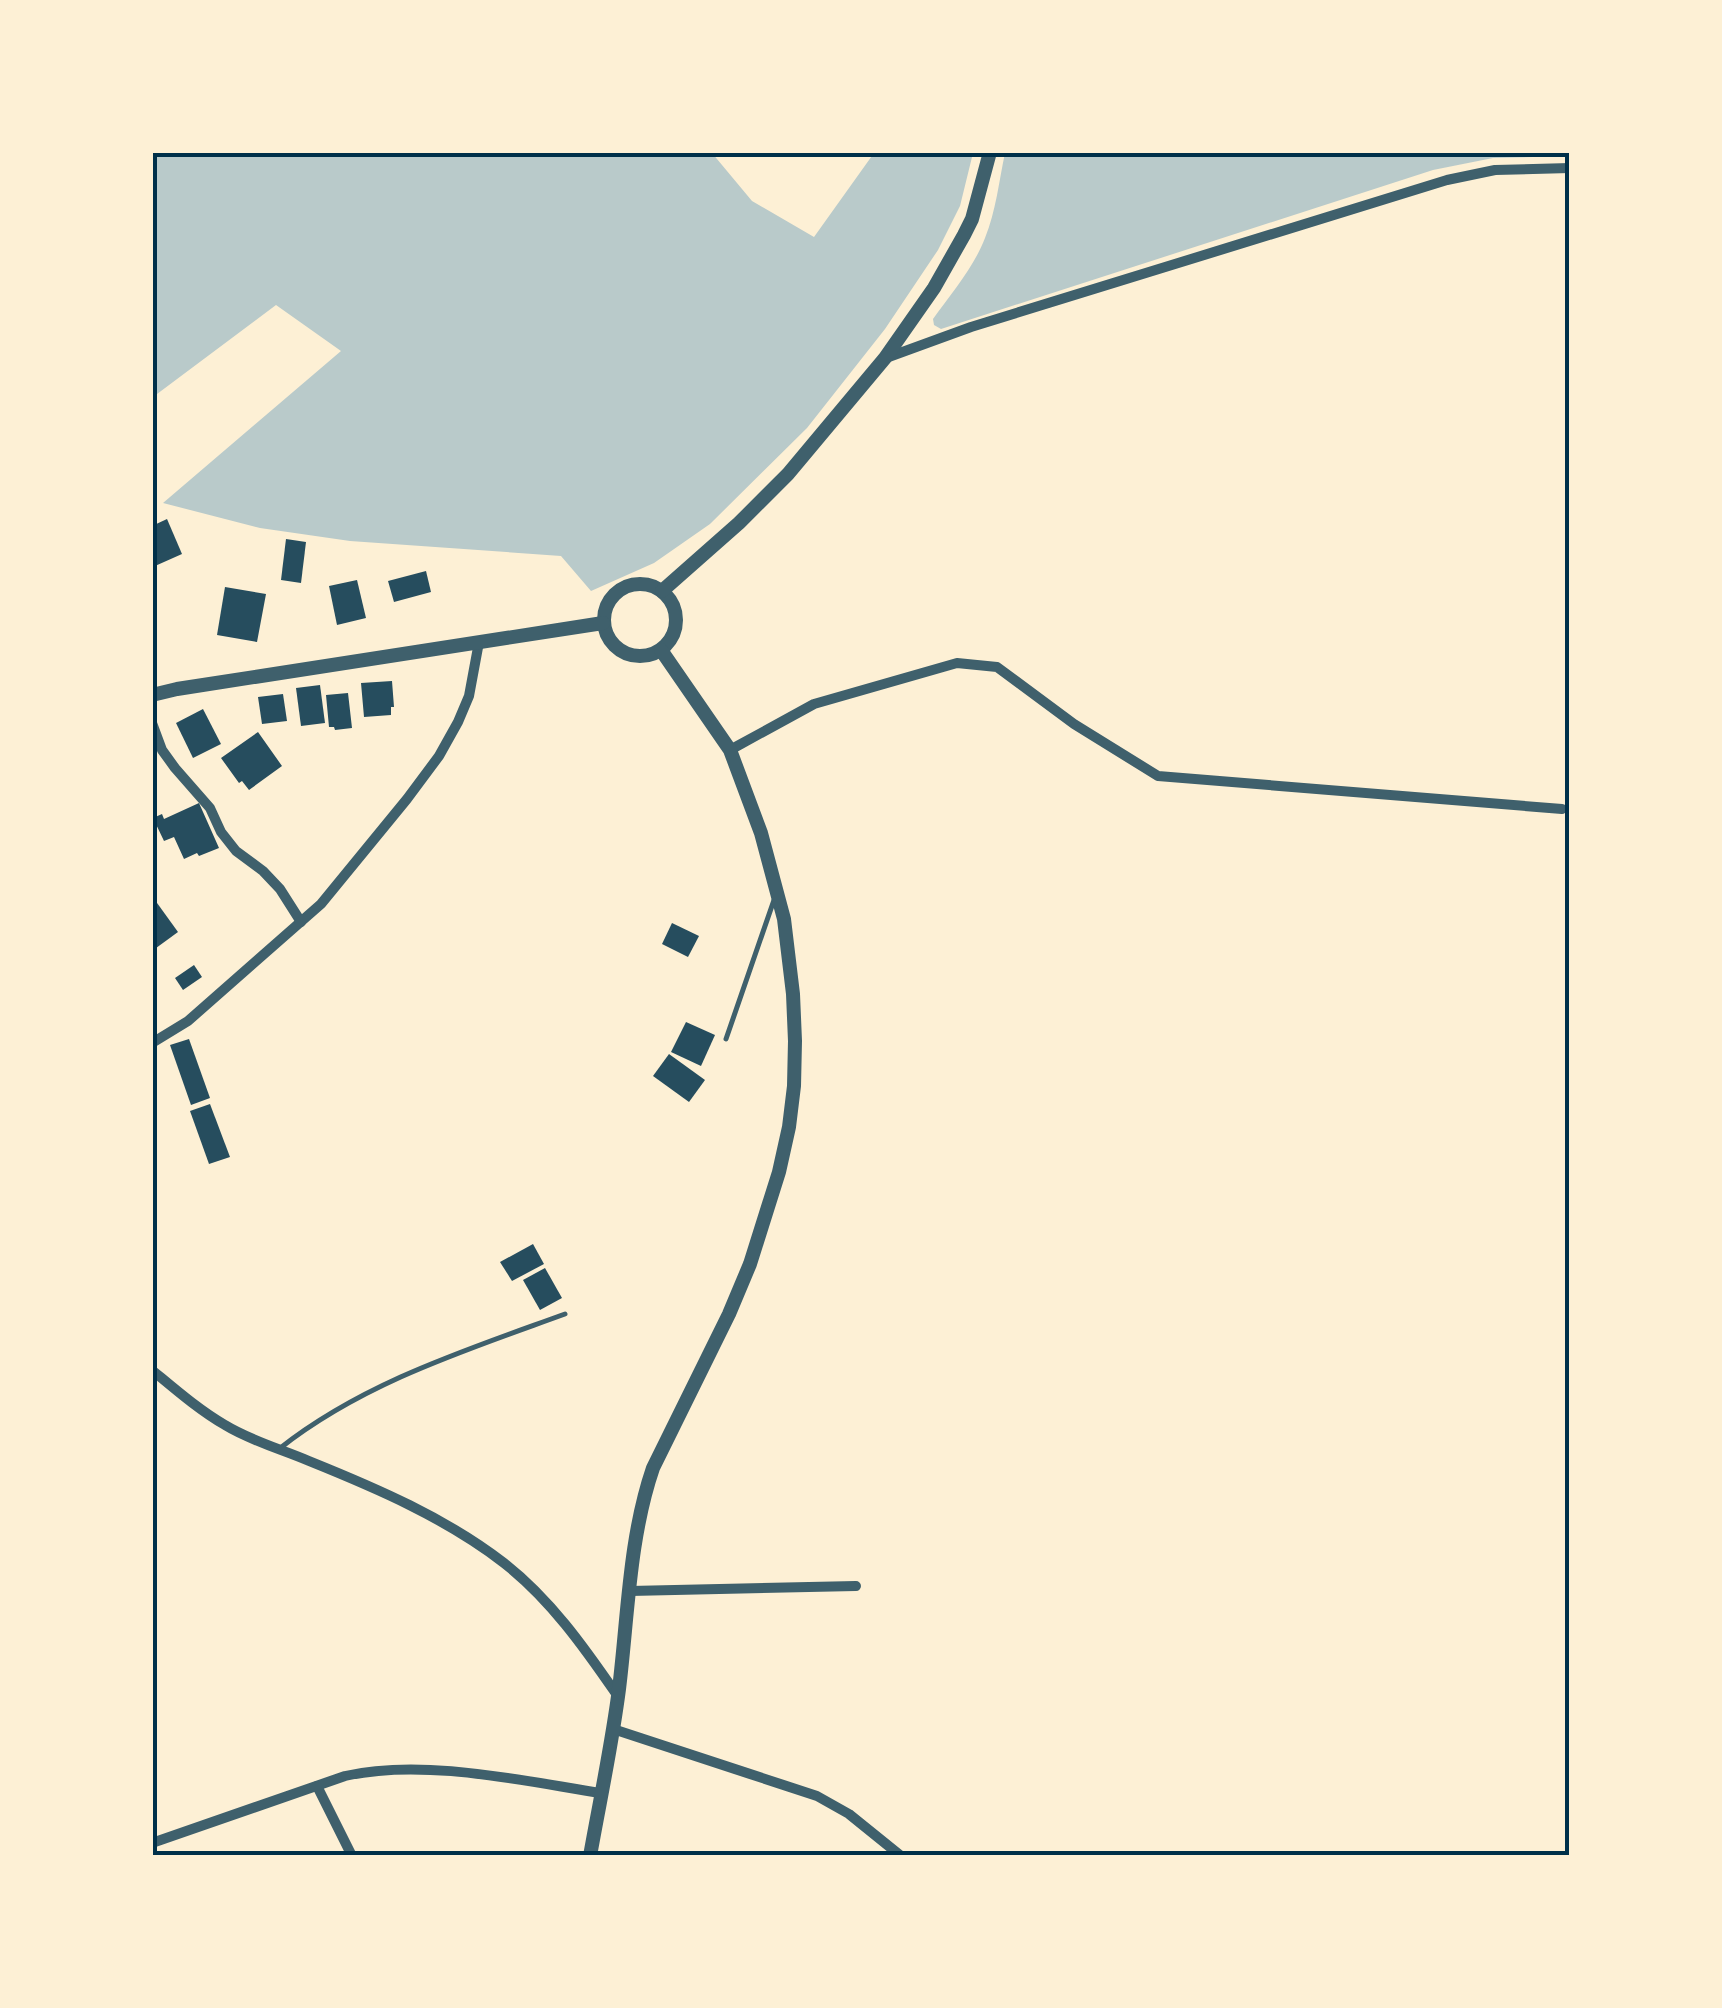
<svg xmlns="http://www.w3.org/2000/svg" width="1722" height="2008" viewBox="0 0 1722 2008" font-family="Lora,serif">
  <rect width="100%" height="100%" fill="#fdf0d5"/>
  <g fill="#b9caca">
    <polygon points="153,152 712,153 752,201 814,237 874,153 973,153 960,206 938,250 885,329 807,428 710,524 654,563 591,591 561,556 350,541 260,528 163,503 341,351 276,305 153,397"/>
    <path d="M 1005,153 L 1569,152 L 1570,156 L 1493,158 L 1433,170 L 941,329 L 934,325 L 933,319 C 951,294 974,267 985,238 C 996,211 999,181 1005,153 Z"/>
  </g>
  <g fill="#264d5e">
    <polygon points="167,519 182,554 155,566 152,561 152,526"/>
    <polygon points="286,539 306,542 301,583 281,580"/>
    <polygon points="426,571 431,592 394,602 388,581"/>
    <polygon points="357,580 366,618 337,625 329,586"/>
    <polygon points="225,587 266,594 257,642 217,635"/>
    <polygon points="392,681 394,707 391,707 391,715 364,717 361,683"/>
    <polygon points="320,685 325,723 301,726 296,688"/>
    <polygon points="348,693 352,728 335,730 334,727 329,727 326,695"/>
    <polygon points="283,694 287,721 262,724 258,697"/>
    <polygon points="203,709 221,744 193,758 176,723"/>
    <polygon points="258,732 282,766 249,790 242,781 239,783 221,758"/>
    <polygon points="199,803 219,848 199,856 197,853 184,859 174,837 164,841 153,818 162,814 164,819"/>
    <polygon points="152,896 178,932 152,951"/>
    <polygon points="672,923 699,936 688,957 662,944"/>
    <polygon points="194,965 202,977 183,990 175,978"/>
    <polygon points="686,1022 715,1035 701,1066 671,1052"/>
    <polygon points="189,1039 210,1098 191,1105 170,1045"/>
    <polygon points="669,1054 705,1080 689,1102 653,1076"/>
    <polygon points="210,1104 230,1157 209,1164 190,1111"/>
    <polygon points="533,1244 544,1264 512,1281 500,1262"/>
    <polygon points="545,1268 562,1298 540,1310 523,1280"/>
  </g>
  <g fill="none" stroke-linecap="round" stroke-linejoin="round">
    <g stroke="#3f606c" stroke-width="5">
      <polyline points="726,1039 774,900"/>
      <path d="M 279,1449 C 362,1383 466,1350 565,1314"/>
    </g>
    <g stroke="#3f606c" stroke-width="10">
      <polyline points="886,358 971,327 1447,180 1495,170 1570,168"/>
      <polyline points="152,723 162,750 175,768 210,808 221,832 236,851 263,871 280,889 301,922"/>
      <polyline points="730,750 814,704 957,663 997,667 1074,724 1158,776 1562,809"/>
      <polyline points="152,1043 188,1021 321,904 407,799 439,756 458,722 469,696 479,642"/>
      <path d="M 152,1370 C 175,1389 199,1410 225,1425 C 251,1441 281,1449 309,1461 C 376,1488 446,1518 504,1563 C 550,1599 584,1647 617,1695"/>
      <polyline points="630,1591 856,1586"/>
      <polyline points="613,1729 817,1796 849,1814 901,1856"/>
      <polyline points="317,1786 352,1856"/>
      <path d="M 152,1843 L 345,1776 C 423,1758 523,1781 601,1793"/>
    </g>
    <g stroke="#3f606c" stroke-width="14">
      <circle cx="640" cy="620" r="36"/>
      <polyline points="662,591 739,523 788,474 885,358 934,288 964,235 972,219 990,152"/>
      <polyline points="152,695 177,689 603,623"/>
      <path d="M 590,1856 C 600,1800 612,1744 619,1689 C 628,1616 629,1538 653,1468 L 729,1314 L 750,1264 L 779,1172 L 789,1127 L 794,1086 L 795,1041 L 793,994 L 784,919 L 761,833 L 730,750 L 661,650"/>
    </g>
  </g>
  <rect width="1722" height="2008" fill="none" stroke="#fdf0d5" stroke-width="310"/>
  <rect x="155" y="155" width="1412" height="1698" fill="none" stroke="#003049" stroke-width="4"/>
</svg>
